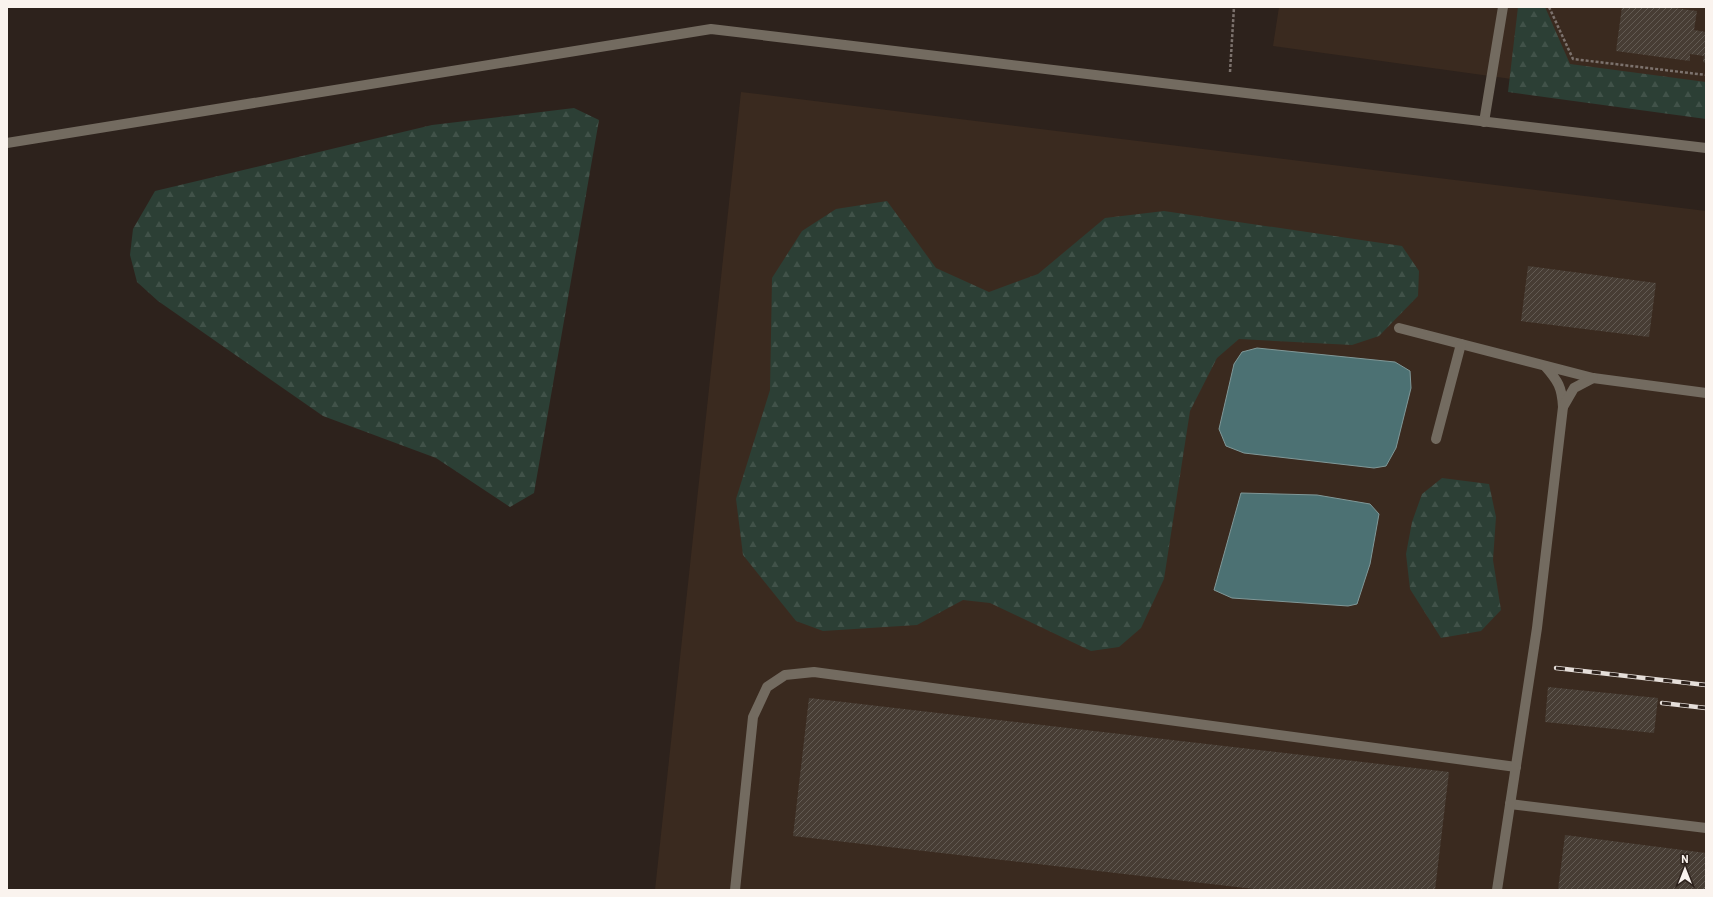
<svg xmlns="http://www.w3.org/2000/svg" width="1713" height="897" viewBox="0 0 1713 897" font-family="Barlow,sans-serif">
  <defs>
    <pattern id="forest-firs" width="22" height="20" patternUnits="userSpaceOnUse"><rect width="22" height="20" fill="#2c3f35"/><path d="M5 1l3.5 6h-7zM16 11l3.5 6h-7z" fill="#415249"/></pattern>
    <pattern id="building-hatch" width="6" height="6" patternUnits="userSpaceOnUse"><rect width="6" height="6" fill="#473d34"/><path d="M-1 1l2-2M0 6l6-6M5 7l2-2" fill="none" stroke="#625a52"/></pattern>
  </defs>
  <rect width="100%" height="100%" fill="#2d221c"/>
  <g fill="#3a2a1f">
    <polygon points="1279,7 1706,7 1706,106 1273,46"/>
    <polygon points="741,92 1706,211 1706,890 655,890"/>
  </g>
  <g fill="url(#forest-firs)">
    <polygon points="1518,7 1545,7 1570,64 1706,82 1706,119 1508,92"/>
    <polygon points="574,108 599,120 534,493 510,507 436,458 323,416 158,301 137,282 130,255 133,229 155,191 432,125"/>
    <polygon points="887,201 936,268 989,292 1038,274 1105,218 1164,211 1402,246 1419,271 1418,296 1379,336 1352,345 1239,339 1217,358 1190,411 1164,579 1141,628 1119,647 1091,651 990,603 963,600 917,625 823,631 796,621 743,555 736,499 770,390 772,278 802,231 836,209"/>
    <polygon points="1442,478 1489,484 1496,517 1493,560 1501,610 1481,631 1441,638 1410,589 1406,554 1412,522 1422,494"/>
  </g>
  <g fill="#4c7173" stroke="#809898">
    <polygon points="1257,348 1395,362 1410,371 1411,388 1396,448 1386,466 1374,468 1244,453 1226,446 1219,429 1234,364 1242,352"/>
    <polygon points="1241,493 1317,495 1370,504 1379,514 1370,564 1357,604 1348,606 1232,598 1214,590"/>
  </g>
  <g fill="url(#building-hatch)">
    <polygon points="1622,7 1667,7 1697,11 1694,30 1706,32 1706,63 1703,62 1704,56 1690,54 1690,61 1616,51"/>
    <polygon points="1528,266 1656,283 1649,337 1521,321"/>
    <polygon points="1548,687 1658,698 1654,733 1545,722"/>
    <polygon points="809,698 1449,772 1435,890 1263,890 793,836"/>
    <polygon points="1565,835 1706,853 1706,890 1558,890"/>
  </g>
  <g fill="none" stroke-linecap="round" stroke-linejoin="round">
    <g stroke="#7c726d" stroke-width="2.5" stroke-dasharray="3 2" stroke-linecap="butt">
      <polyline points="1549,7 1573,59 1706,75"/>
      <polyline points="1230,72 1234,7"/>
    </g>
    <g stroke="#736b60" stroke-width="10">
      <polyline points="1484,122 1503,7"/>
      <polyline points="7,143 711,29 1706,148"/>
      <polyline points="1399,328 1593,378 1706,393"/>
      <path d="M 1545,366 C 1558,381 1562,387 1563,407"/>
      <polyline points="1436,439 1461,344"/>
      <polyline points="1510,804 1706,828"/>
      <polyline points="735,890 753,717 767,687 785,675 814,672 1516,767"/>
      <polyline points="1497,890 1537,628 1563,407 1574,388 1593,378"/>
    </g>
    <g stroke="#e5ded9" stroke-width="4.5">
      <g id="rail">
        <polyline points="1556,668 1706,685"/>
        <polyline points="1662,703 1706,708"/>
      </g>
    </g>
    <use href="#rail" stroke="#2d221c" stroke-width="3" stroke-dasharray="9" stroke-linecap="butt"/>
  </g>
  <rect width="1713" height="897" fill="none" stroke="#faf3ee" stroke-width="16"/>
  <g transform="translate(1685 869)" stroke="#2d221c" stroke-width="3" paint-order="stroke">
  <path d="M0-3L7 15L0 10L-7 15Z" fill="#faf3ee"/>
  <text y="-6" font-size="11" font-weight="bold" text-anchor="middle" fill="#faf3ee">N</text>
  </g>
</svg>
